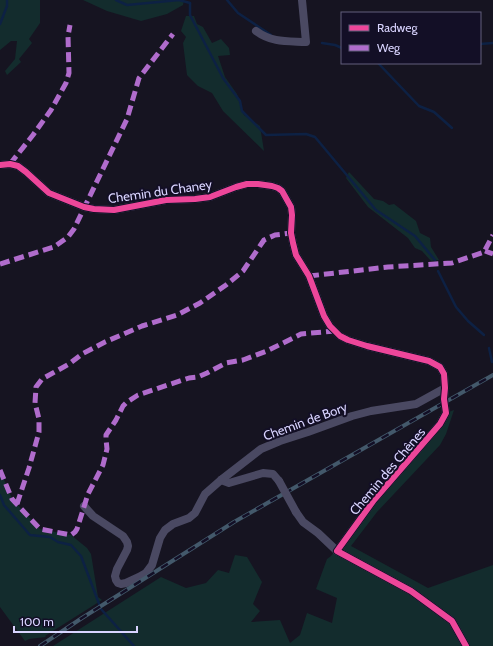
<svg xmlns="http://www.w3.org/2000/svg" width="493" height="646" viewBox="0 0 493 646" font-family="Cabin,sans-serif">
  <rect width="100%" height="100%" fill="#161421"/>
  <g fill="#132c2d">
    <polygon points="0,0 40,0 40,23 29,39 32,43 19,59 21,62 7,75 5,71 15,59 17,41 11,41 0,50"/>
    <polygon points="83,0 184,0 183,5 167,14 141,21 107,11"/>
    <polygon points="186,16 194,16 197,24 203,27 212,43 221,39 229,48 230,55 218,56 225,77 237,94 244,115 260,126 264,151 223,111 212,93 198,86 187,75 183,43 186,37 181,31"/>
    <polygon points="349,172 374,199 383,201 389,205 394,204 416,221 420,233 430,238 431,247 439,260 431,261 422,251 415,248 408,238 368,207 346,178"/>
    <polygon points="454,410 446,434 440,445 377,512 351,546 428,588 493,565 493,646 53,646 161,577 186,588 206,583 218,570 229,573 235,555 247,557 262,582 253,604 260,611 251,622 280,620 290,643 300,635 307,613 332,623 337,598 316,589 327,559 331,556 374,500 446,413"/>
    <polygon points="0,470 12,499 40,529 71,535 87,548 91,554 98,597 102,600 45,636 46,637 29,639 25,641 0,607"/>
  </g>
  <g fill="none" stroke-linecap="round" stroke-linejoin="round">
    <g stroke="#0d2144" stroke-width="2.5">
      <polyline points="116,0 127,5 179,0 190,3"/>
      <polyline points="227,0 238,13 271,35"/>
      <polyline points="190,3 190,15 223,78 240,101 242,111 266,135 306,134 315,137 376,210 415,236 435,260"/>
      <polyline points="0,24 7,6 7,0"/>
      <polyline points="322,43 335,45 342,48"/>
      <polyline points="480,44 493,43"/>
      <polyline points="378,63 419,106 434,112 452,128"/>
      <polyline points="438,271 456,307 468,321 484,335"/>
      <polyline points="489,348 492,362"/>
      <polyline points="0,495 4,505 30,535 50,537 58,542 71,545 81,556 101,609 134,646"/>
    </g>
    <g stroke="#4a4962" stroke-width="8">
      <path d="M 256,31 C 272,43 288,41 306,42 L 302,0"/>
      <polyline points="0,165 10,164 18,166 26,172 49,193 84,207 94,209 114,210 166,200 195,199 210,197 236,187 247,184 258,184 272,186 278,188 282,191 291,207 292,215 291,233 293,243 296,255 309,276 324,316 330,326 340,336 348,340 367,346 429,361 440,367 444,374 445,388 444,399 446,413 440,424 374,500 337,551 411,591 452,621 466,646"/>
      <polyline points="221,480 229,483 263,473 273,474 279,481"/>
      <polyline points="84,506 93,516 123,536 127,542 128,546 127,550 117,569 115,576 116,580 118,583 121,584 126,583 139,577 146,573 152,565 160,538 165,530 173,524 189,518 195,513 205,494 221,480 261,449 280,441 308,432 352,416 371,411 416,404 445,388"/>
      <polyline points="296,512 303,522 318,533 337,551"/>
    </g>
    <g stroke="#43596b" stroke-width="4">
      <polyline id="rail" points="40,646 82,618 234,522 493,375"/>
    </g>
    <use href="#rail" stroke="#130f26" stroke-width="2.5" stroke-dasharray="8" stroke-linecap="butt"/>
    <polyline stroke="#4a4962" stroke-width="8" points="279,481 296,512"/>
    <g stroke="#b06ccc" stroke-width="5" stroke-dasharray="10 5" stroke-linecap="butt">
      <polyline points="10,164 33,135 51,110 66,83 69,73 68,36 70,25"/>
      <polyline points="485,251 493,254"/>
      <polyline points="0,264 54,247 68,237 74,229 127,119 139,78 173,34"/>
      <polyline points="309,276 388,267 452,263 484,252 493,235"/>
      <polyline points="0,470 12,499 40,529 71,535 75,532 77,529 88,494 103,465 107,449 106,439 106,435 116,420 123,406 127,402 138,395 189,378 198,377 207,373 226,363 243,360 267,351 301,334 335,331"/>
      <polyline points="17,504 29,468 39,432 39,419 35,403 36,387 42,379 69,364 82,354 105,342 142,326 177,315 200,303 226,285 243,271 264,240 275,235 291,233"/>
    </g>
    <g stroke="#130f26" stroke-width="8">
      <polyline id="cycleway" points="0,165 10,164 18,166 26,172 49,193 84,207 94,209 114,210 166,200 195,199 210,197 236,187 247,184 258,184 272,186 278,188 282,191 291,207 292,215 291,233 293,243 296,255 309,276 324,316 330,326 340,336 348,340 367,346 429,361 440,367 444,374 445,388 444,399 446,413 440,424 374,500 337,551 411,591 452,621 466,646"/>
    </g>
    <use href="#cycleway" stroke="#ed469a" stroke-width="6"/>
  </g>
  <g text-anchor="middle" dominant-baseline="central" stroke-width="4" stroke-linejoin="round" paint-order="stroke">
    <g font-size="13" fill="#d9d4ff" stroke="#130f26">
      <text transform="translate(160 191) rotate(-8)">Chemin du Chaney</text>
      <text transform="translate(305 421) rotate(-20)">Chemin de Bory</text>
      <text transform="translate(387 471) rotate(-50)">Chemin des Chênes</text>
    </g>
  </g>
  <rect x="341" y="12" width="140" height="52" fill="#130f26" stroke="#625e7d"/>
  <rect x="349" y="25" width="20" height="6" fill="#ed469a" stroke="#625e7d"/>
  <text x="377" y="32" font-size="12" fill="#d9d4ff">Radweg</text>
  <rect x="349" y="45" width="20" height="6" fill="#b06ccc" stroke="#625e7d"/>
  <text x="377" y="52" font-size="12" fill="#d9d4ff">Weg</text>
  <path d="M14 626v6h123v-6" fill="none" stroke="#d9d4ff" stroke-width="2"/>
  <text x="20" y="626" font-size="12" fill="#d9d4ff" stroke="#130f26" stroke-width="3" paint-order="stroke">100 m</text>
</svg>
